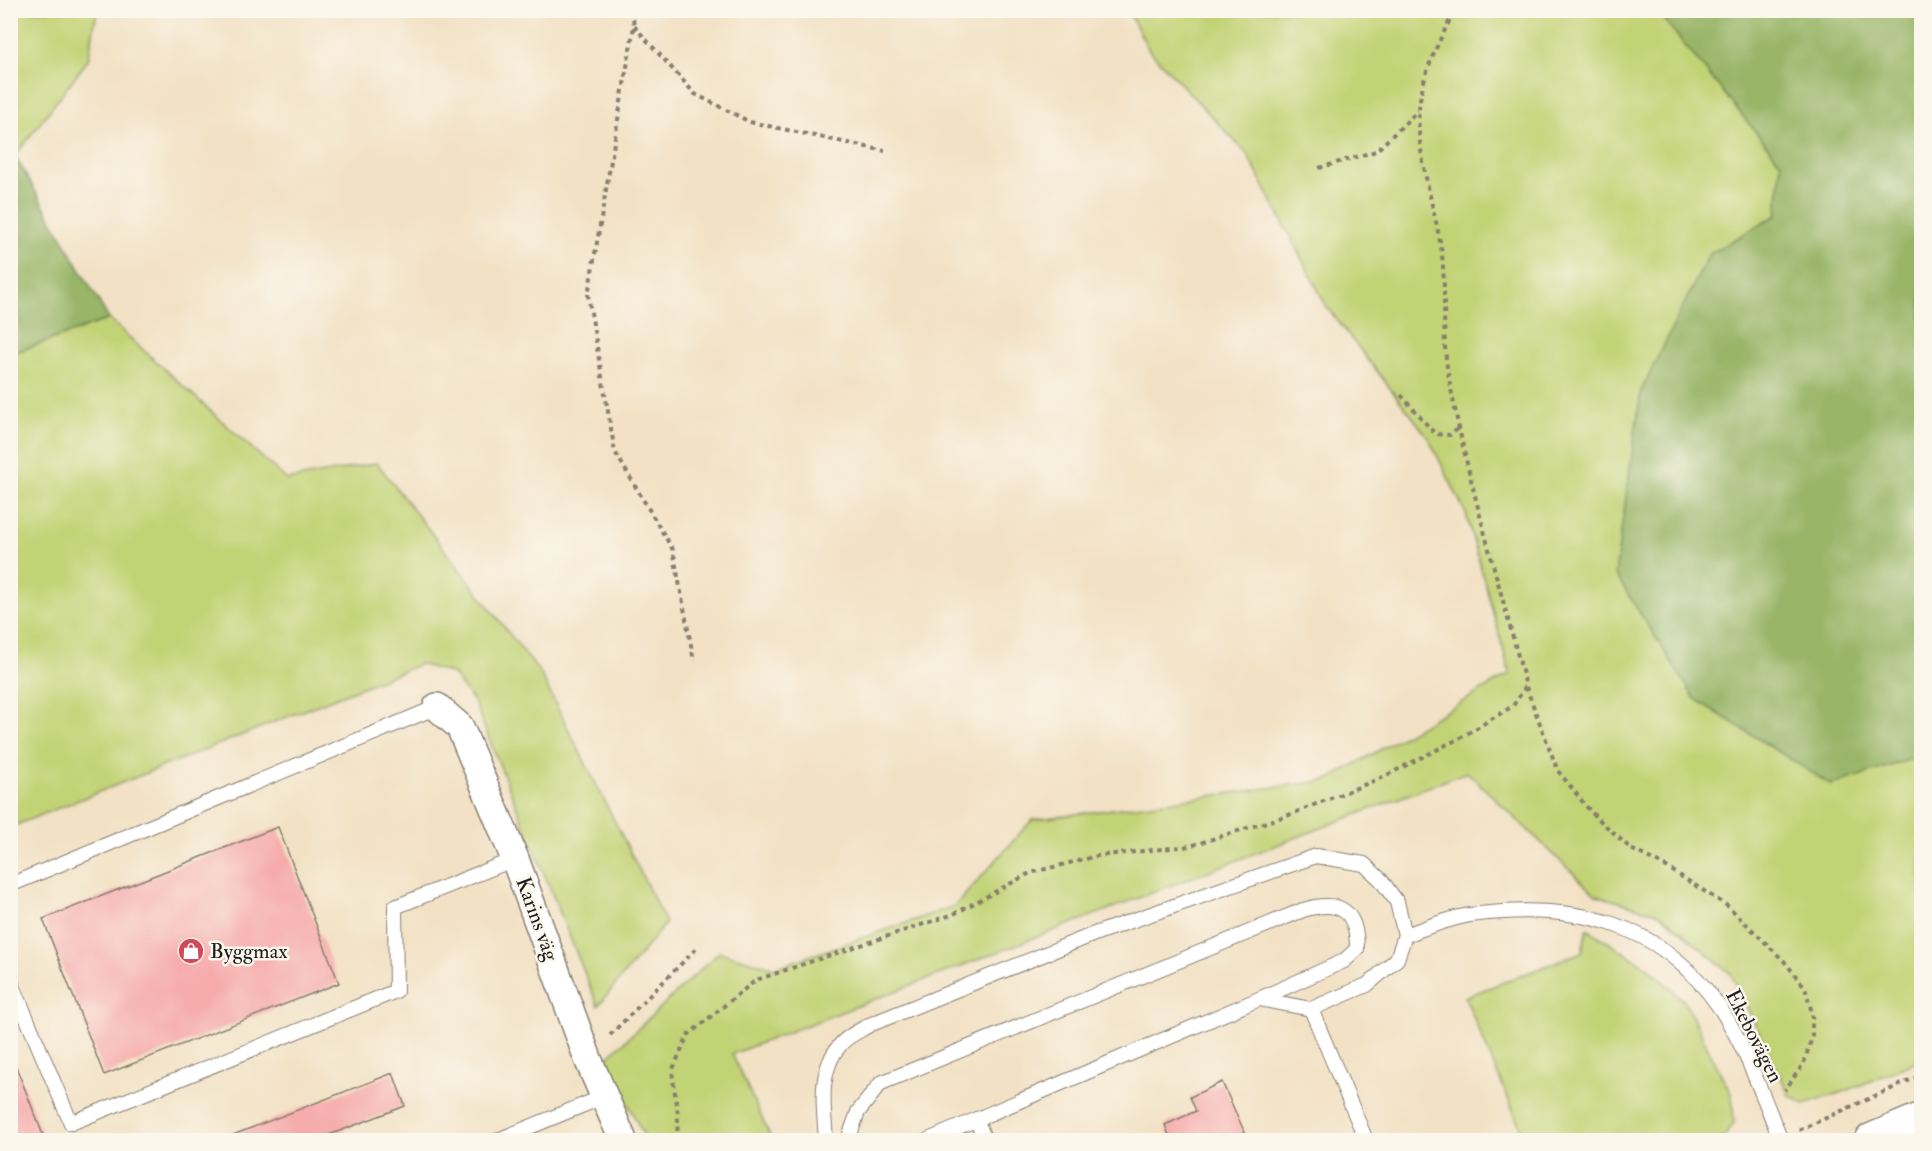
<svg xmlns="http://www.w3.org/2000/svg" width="1932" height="1151" viewBox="0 0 1932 1151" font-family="'IM FELL Double Pica',serif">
  <rect width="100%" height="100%" fill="#fbf7ec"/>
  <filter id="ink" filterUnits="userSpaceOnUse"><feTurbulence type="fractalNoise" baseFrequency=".0167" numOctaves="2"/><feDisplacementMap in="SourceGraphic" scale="12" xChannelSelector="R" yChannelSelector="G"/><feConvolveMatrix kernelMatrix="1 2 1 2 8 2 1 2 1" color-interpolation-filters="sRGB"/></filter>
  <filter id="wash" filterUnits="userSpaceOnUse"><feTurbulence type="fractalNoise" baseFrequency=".008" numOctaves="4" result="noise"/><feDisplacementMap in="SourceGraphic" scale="24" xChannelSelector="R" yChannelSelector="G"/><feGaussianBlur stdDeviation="1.35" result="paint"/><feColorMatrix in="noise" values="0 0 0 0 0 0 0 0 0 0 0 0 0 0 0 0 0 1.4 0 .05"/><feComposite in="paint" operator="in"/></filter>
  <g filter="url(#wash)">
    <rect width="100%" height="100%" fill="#f2e1c4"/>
    <g fill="#c2d376" stroke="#6f7849" stroke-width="1.5">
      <polygon points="10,11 97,11 88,60 15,156 10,155"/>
      <polygon points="1128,11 1657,11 1781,162 1777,215 1709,254 1830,785 1921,756 1921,1060 1846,1091 1804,1104 1789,1095 1731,974 1660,914 1596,895 1467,772 732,1054 772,1140 646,1140 606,1059 719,952 775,968 955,906 1032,820 1328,780 1510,674 1466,514 1428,437 1327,307 1247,154 1149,50"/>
      <polygon points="109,319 287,480 377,463 540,673 666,923 598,1006 474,702 453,674 420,664 11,827 11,354"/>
      <polygon points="1587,929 1646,966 1685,1002 1732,1096 1734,1123 1722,1140 1523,1140 1525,1139 1465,997 1582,952"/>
    </g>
    <g fill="#99b567" stroke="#5a6842" stroke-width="1.5">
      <polygon points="1657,11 1921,11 1921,756 1831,785 1695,699 1615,574 1641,391 1709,254 1777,215 1781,163"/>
      <polygon points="11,155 15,156 109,319 11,354"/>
    </g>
    <g id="blocks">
      <g fill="#f5acab">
        <polygon points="278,827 339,983 104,1075 43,919"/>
        <polygon points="10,1054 11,1054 45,1140 10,1140"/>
        <polygon points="393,1073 405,1106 316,1140 220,1140"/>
        <polygon points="1222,1082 1248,1140 1171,1140 1165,1125 1196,1111 1190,1097"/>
      </g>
    </g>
  </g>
  <g filter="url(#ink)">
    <use href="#blocks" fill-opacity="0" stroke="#877e70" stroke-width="1.5"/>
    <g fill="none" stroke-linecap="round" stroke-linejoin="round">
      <g stroke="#877e70" stroke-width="16">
        <g id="service">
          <polyline points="10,885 437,707"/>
          <path d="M 1405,935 C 1426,928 1449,918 1470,915 C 1572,902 1659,919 1720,1008 C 1744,1043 1764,1100 1781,1140"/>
          <polyline points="10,979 71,1123 396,991 395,907 515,859"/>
          <polyline points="1311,1009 1366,1140"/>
          <polyline points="976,1119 985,1140"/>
          <polyline points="498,1140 603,1097"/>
          <path d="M 826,1140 C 824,1109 817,1070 841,1044 C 847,1036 860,1031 869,1025 L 1097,933 L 1316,856 L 1364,864 L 1381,880 L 1397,902 L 1405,935 L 1397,959 L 1367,985 L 1311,1009 L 1259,999 L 928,1140"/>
          <path d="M 848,1140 L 858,1112 L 881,1083 L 1303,910 C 1340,899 1357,910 1357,949 L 1344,961 L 1259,999"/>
        </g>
      </g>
      <g stroke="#877e70" stroke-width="30">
        <polyline id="minor" points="437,707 460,727 515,859 588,1059 623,1140"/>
      </g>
      <g stroke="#877e70" stroke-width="36">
        <polyline id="tertiary" points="1872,1140 1922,1119"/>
      </g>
      <g stroke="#877e70" stroke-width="4" stroke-dasharray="4.5 4.5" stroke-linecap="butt">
        <polyline points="632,10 634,26 588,295 615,452 673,550 694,661"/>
        <polyline points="634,26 695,94 750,122 885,151"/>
        <polyline points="1319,168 1376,151 1418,111"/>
        <polyline points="1401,395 1435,434 1450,435 1460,427"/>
        <polyline points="1526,687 1558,771 1591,812 1631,849 1665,866 1729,907 1784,961 1805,987 1812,1013 1812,1037 1804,1063 1785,1090"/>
        <polyline points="610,1035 699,946"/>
        <polyline points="1799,1130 1922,1075"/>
        <path d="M 677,1140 L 678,1116 L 672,1071 L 688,1035 L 756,980 L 954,914 L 1030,873 L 1097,856 L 1190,846 L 1289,815 L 1381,778 L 1460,738 L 1513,706 L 1526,686 C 1499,583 1467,479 1448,373 C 1441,331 1447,288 1441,247 C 1434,207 1415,146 1419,108 C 1423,70 1438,44 1455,10"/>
      </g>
      <use href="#service" stroke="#fff" stroke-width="14"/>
      <use href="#minor" stroke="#fff" stroke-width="27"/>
      <use href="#tertiary" stroke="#fff" stroke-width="33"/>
    </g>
  </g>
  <defs>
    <g id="shop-disc" transform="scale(1.35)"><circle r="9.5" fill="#d1495b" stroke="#fbf7ec"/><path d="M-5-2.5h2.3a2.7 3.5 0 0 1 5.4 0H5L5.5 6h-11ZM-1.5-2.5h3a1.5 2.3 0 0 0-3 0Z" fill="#fff"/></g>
  </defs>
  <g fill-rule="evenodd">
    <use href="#shop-disc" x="191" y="951"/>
  </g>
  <g text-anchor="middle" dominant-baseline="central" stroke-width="5" stroke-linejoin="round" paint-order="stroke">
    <g font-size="21" fill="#1c1c1c" stroke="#fbf7ec">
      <text transform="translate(537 919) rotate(70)">Karins väg</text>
      <text transform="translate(1754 1036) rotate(63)">Ekebovägen</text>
    </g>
    <g font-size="21" fill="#1c1c1c" stroke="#fbf7ec" text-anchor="start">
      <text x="210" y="951">Byggmax</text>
    </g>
  </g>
  <rect width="1932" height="1151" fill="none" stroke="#fbf7ec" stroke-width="36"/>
</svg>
